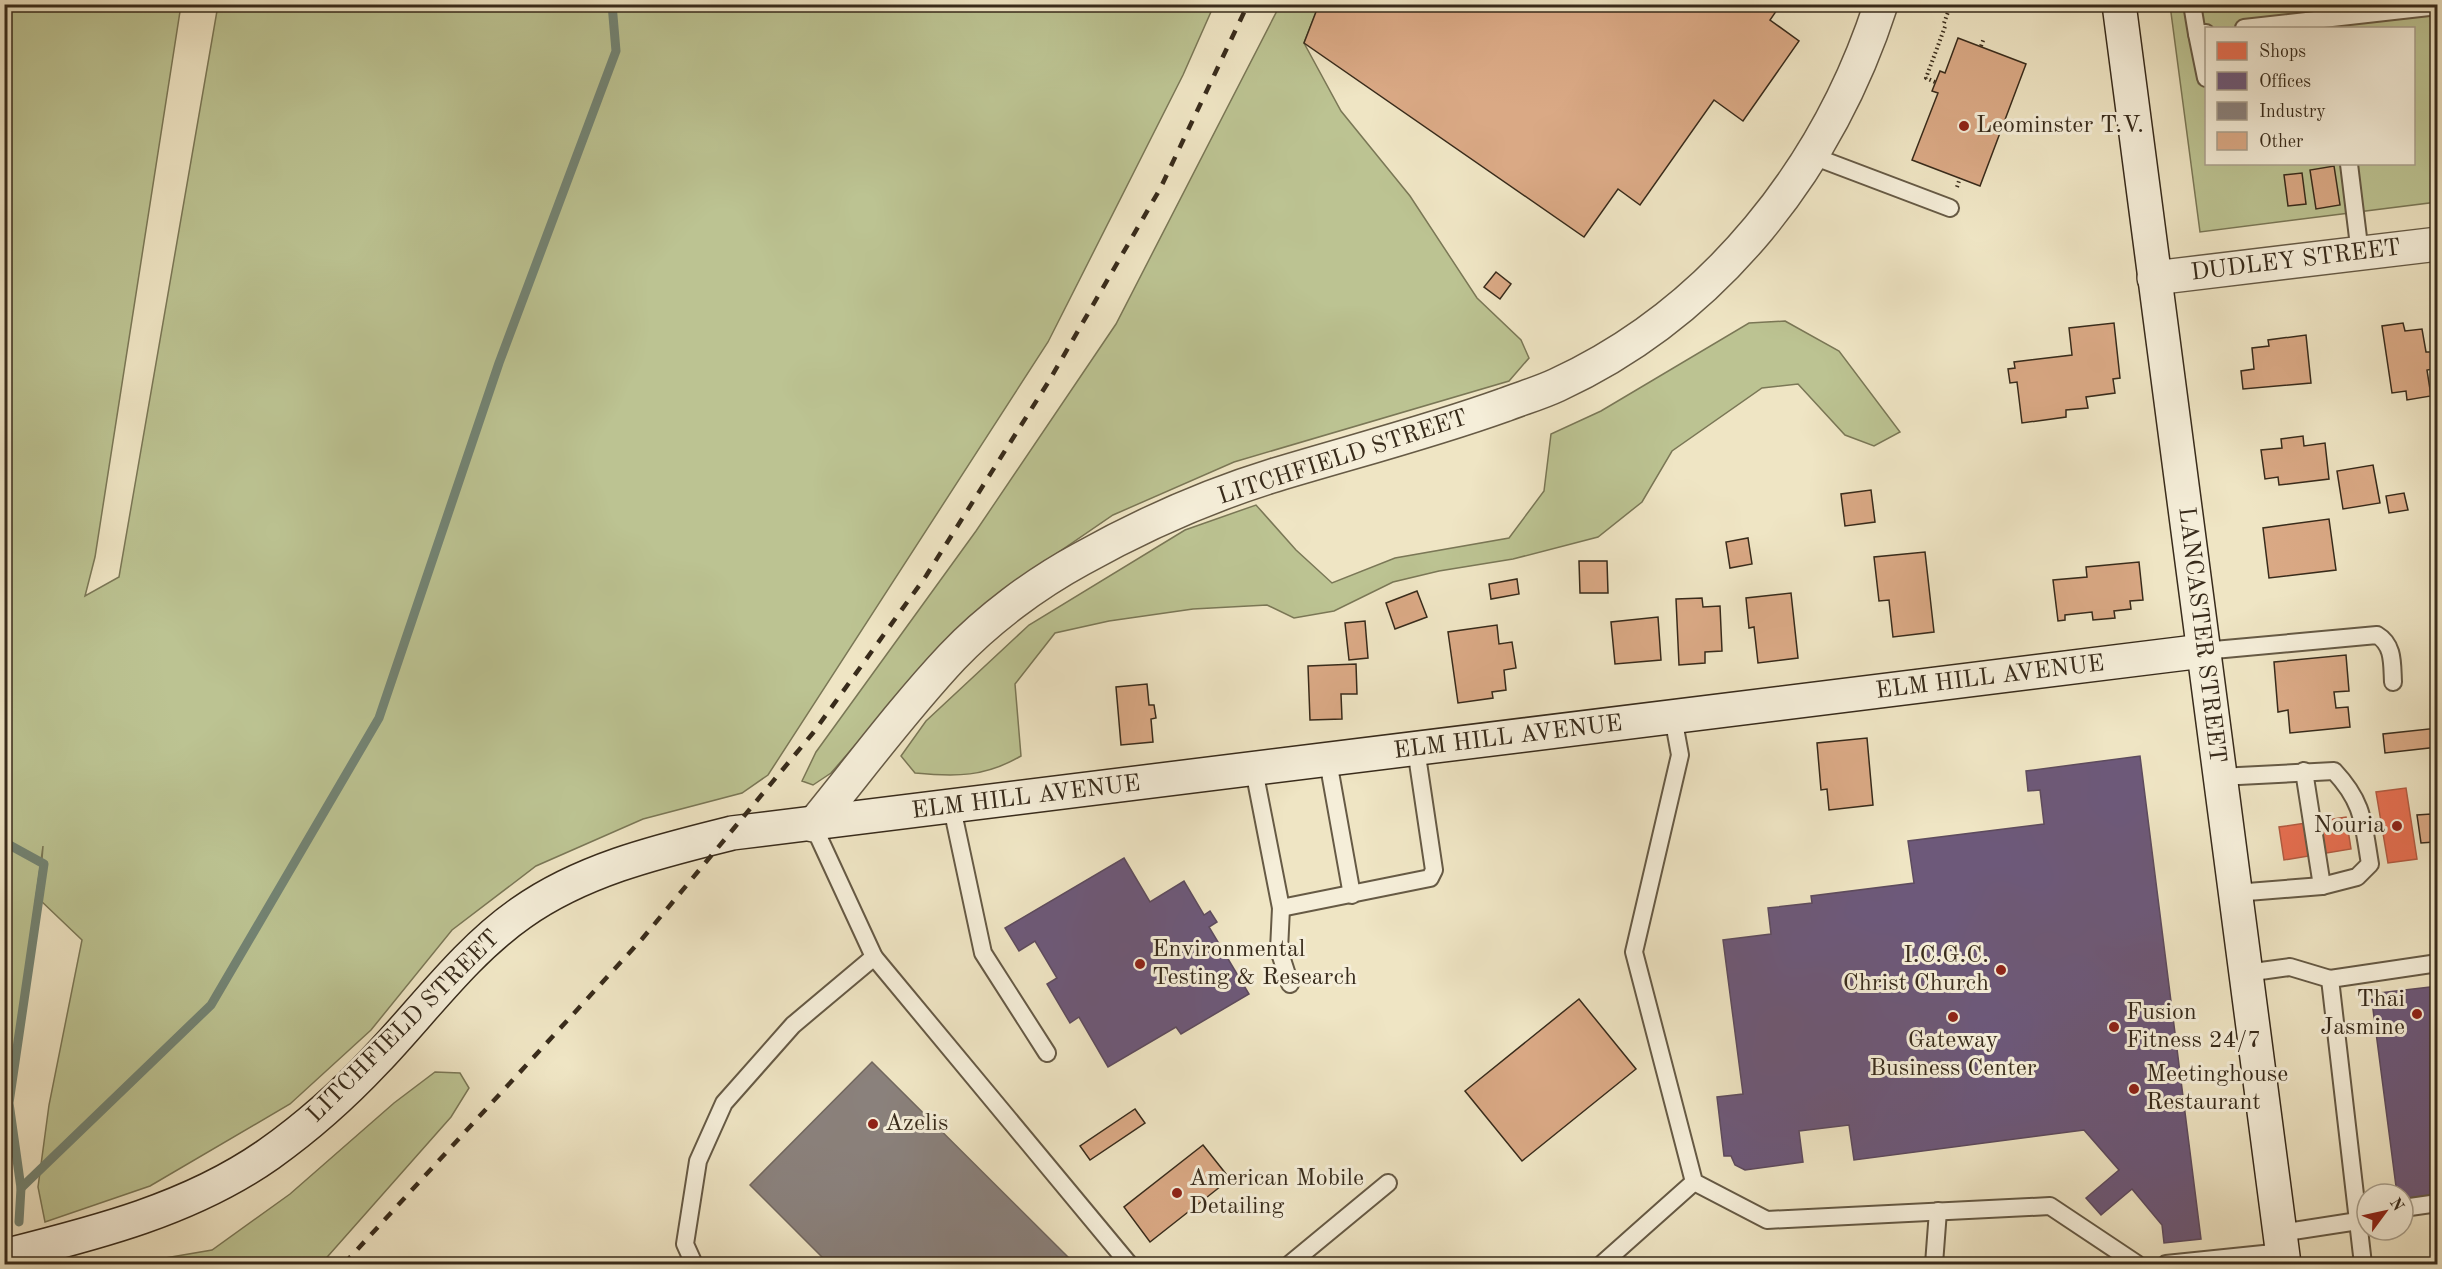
<svg xmlns="http://www.w3.org/2000/svg" width="2442" height="1269" viewBox="0 0 2442 1269" font-family="'Old Standard TT',serif">
  <rect width="100%" height="100%" fill="#efe5c4"/>
  <filter id="stains"><feTurbulence type="fractalNoise" baseFrequency=".00333" numOctaves="4"/><feColorMatrix values="0 0 0 0 .2 0 0 0 0 .09 0 0 0 0 .02 0 0 0 .5 -.17"/></filter>
  <radialGradient id="worn" r=".72"><stop offset=".6" stop-color="#630" stop-opacity="0"/><stop offset="1" stop-color="#630" stop-opacity=".3"/></radialGradient>
  <g fill="#bcc392" stroke="#7a7756" stroke-width="1.5" fill-rule="evenodd">
    <polygon points="5,4 181,5 95,557 85,596 119,577 218,5 1214,5 1183,75 1048,342 768,775 742,793 643,819 536,866 452,930 371,1030 290,1104 150,1186 45,1222 38,1187 49,1105 82,940 39,899 43,846 5,1120"/>
    <polygon points="1280,5 1319,5 1304,43 1341,111 1410,196 1477,298 1521,340 1529,358 1509,381 1234,462 1113,515 1002,591 922,668 831,773 813,785 802,781 816,752 976,531 1116,324"/>
    <path d="M 2170,5 L 2437,5 L 2437,202 L 2200,232 ZM 2206,28 L 2414,28 L 2414,164 L 2206,164 Z"/>
    <path d="M 1785,321 L 1839,351 L 1900,432 L 1874,446 L 1845,435 L 1798,384 L 1762,388 L 1672,451 L 1642,502 L 1598,537 L 1513,559 L 1439,571 L 1393,582 L 1334,611 L 1294,618 L 1267,605 L 1193,609 L 1109,621 L 1055,633 L 1015,684 L 1021,756 C 985,777 956,777 915,773 L 901,756 L 926,721 L 1029,625 L 1185,530 L 1256,505 L 1296,550 L 1332,583 L 1395,558 L 1509,538 L 1544,491 L 1551,434 L 1601,411 L 1749,323 Z"/>
    <polygon points="435,1072 460,1073 469,1088 451,1117 321,1264 130,1264 212,1250 290,1194 394,1103"/>
  </g>
  <g fill="#e76f51" stroke="#b25b41" stroke-width="1.5">
    <polygon points="2406,788 2417,859 2388,863 2376,792"/>
    <polygon points="2346,817 2351,849 2284,860 2279,827"/>
  </g>
  <g fill="#6d597a" stroke="#5d4b5e" stroke-width="1.5">
    <polygon points="2140,756 2201,1239 2164,1243 2162,1225 2132,1189 2101,1215 2086,1198 2119,1170 2084,1130 1854,1160 1849,1125 1799,1131 1803,1162 1745,1170 1735,1165 1731,1156 1724,1156 1717,1097 1743,1094 1723,940 1771,934 1768,908 1812,903 1811,896 1914,883 1908,841 2044,824 2040,790 2028,791 2026,771"/>
    <polygon points="1124,858 1150,902 1184,881 1204,915 1210,911 1217,922 1209,927 1249,994 1181,1034 1176,1027 1108,1067 1079,1017 1070,1023 1047,984 1057,978 1035,941 1019,951 1005,928"/>
    <polygon points="2438,986 2438,1194 2403,1199 2403,1194 2397,1194 2371,994"/>
  </g>
  <polygon fill="#8a817c" stroke="#71675f" stroke-width="1.5" points="872,1062 1075,1264 829,1264 750,1185"/>
  <g fill="none" stroke-linecap="round" stroke-linejoin="round">
    <g stroke="#738474" stroke-width="9">
      <polyline points="4,842 44,864 9,1103 21,1188 19,1222"/>
      <polyline points="21,1188 211,1005 379,718 499,363 616,51 612,4"/>
    </g>
  </g>
  <g fill="#daa985" stroke="#382b1b" stroke-width="1.5">
    <polygon points="1319,4 1781,4 1770,20 1799,41 1743,121 1714,100 1640,205 1618,189 1584,237 1304,43"/>
    <polygon points="1958,38 2026,64 1980,186 1912,160 1938,93 1932,91 1940,71 1945,73"/>
    <polygon points="2334,166 2340,205 2316,209 2310,170"/>
    <polygon points="2302,173 2306,204 2288,206 2284,175"/>
    <polygon points="1496,272 1511,284 1500,299 1484,287"/>
    <polygon points="2114,323 2120,378 2113,379 2115,393 2086,397 2088,408 2066,410 2066,417 2022,423 2017,382 2010,383 2008,369 2015,368 2014,362 2072,355 2069,328"/>
    <polygon points="2403,323 2405,331 2422,329 2426,352 2431,352 2433,369 2427,370 2431,396 2407,400 2406,391 2392,393 2382,326"/>
    <polygon points="2306,335 2311,383 2243,389 2241,371 2254,369 2252,348 2269,346 2268,340"/>
    <polygon points="2303,436 2304,446 2325,443 2329,479 2279,485 2278,477 2265,479 2261,450 2282,448 2281,439"/>
    <polygon points="2373,465 2380,503 2343,509 2337,471"/>
    <polygon points="1871,490 1875,522 1845,526 1841,494"/>
    <polygon points="2404,493 2408,510 2389,513 2386,496"/>
    <polygon points="2329,519 2336,570 2269,578 2263,528"/>
    <polygon points="1748,538 1752,564 1730,568 1726,542"/>
    <polygon points="1925,552 1934,632 1893,637 1889,600 1879,601 1874,557"/>
    <polygon points="1579,561 1607,561 1608,593 1580,593"/>
    <polygon points="2139,562 2143,600 2130,601 2131,609 2114,611 2115,618 2093,620 2092,612 2065,615 2065,620 2058,621 2053,580 2087,577 2086,567"/>
    <polygon points="1517,579 1519,594 1491,599 1489,584"/>
    <polygon points="1417,591 1427,617 1395,629 1386,603"/>
    <polygon points="1791,593 1798,658 1758,663 1754,627 1749,628 1746,598"/>
    <polygon points="1702,598 1703,607 1720,606 1722,651 1705,652 1705,663 1679,665 1676,599"/>
    <polygon points="1658,617 1661,660 1615,664 1611,622"/>
    <polygon points="1365,621 1368,658 1349,660 1345,623"/>
    <polygon points="1497,625 1499,644 1512,642 1516,668 1504,670 1506,690 1492,692 1493,698 1458,703 1448,632"/>
    <polygon points="2346,655 2349,691 2334,692 2336,708 2348,707 2350,727 2290,733 2288,710 2278,712 2274,662"/>
    <polygon points="1356,664 1357,694 1341,694 1342,719 1310,720 1308,666"/>
    <polygon points="1147,684 1149,705 1154,705 1156,718 1151,719 1153,742 1121,745 1116,687"/>
    <polygon points="2438,728 2438,747 2385,753 2383,734"/>
    <polygon points="1867,738 1873,805 1829,810 1827,789 1821,790 1817,743"/>
    <polygon points="2431,814 2434,842 2421,843 2417,815"/>
    <polygon points="1579,999 1636,1069 1522,1161 1465,1091"/>
    <polygon points="1135,1109 1145,1123 1090,1160 1080,1146"/>
    <polygon points="1203,1145 1230,1179 1150,1242 1124,1207"/>
  </g>
  <g fill="none" stroke-linecap="round" stroke-linejoin="round">
    <g stroke="#665a45" stroke-width="20">
      <g id="lane">
        <polyline points="2192,4 2197,34 2206,33"/>
        <polyline points="2244,28 2438,6"/>
        <polyline points="2197,34 2206,78"/>
        <polyline points="1810,155 1950,208"/>
        <polyline points="2349,164 2360,254"/>
        <path d="M 2203,651 L 2377,635 C 2394,645 2392,664 2393,682"/>
        <polyline points="1673,717 1680,755 1634,952 1694,1182 1767,1220 2050,1206 2137,1264"/>
        <polyline points="1328,761 1352,895"/>
        <polyline points="1254,770 1281,908 1430,878 1434,870 1416,749"/>
        <polyline points="2304,771 2322,886"/>
        <path d="M 2219,777 L 2334,771 C 2364,803 2363,823 2370,864 L 2357,877 L 2322,886 L 2235,893"/>
        <polyline points="952,808 983,953 1047,1053"/>
        <polyline points="813,825 874,957 1129,1264"/>
        <polyline points="1281,908 1279,950 1290,984"/>
        <polyline points="2246,973 2290,967 2330,979"/>
        <polyline points="2403,1208 2438,1203"/>
        <polyline points="2280,1233 2358,1221"/>
        <polyline points="694,1264 685,1244 698,1161 724,1103 793,1025 874,957"/>
        <polyline points="1290,1264 1388,1183"/>
        <polyline points="1602,1264 1694,1182"/>
        <polyline points="1934,1264 1938,1211"/>
        <polyline points="2166,1264 2283,1252"/>
        <polyline points="2363,1264 2330,979 2438,963"/>
      </g>
    </g>
    <g stroke="#665a45" stroke-width="36">
      <g id="street">
        <polyline points="2154,278 2438,244"/>
        <path d="M 813,825 C 858,770 904,708 952,657 C 988,619 1035,584 1081,559 C 1140,526 1210,495 1275,475 C 1351,452 1429,432 1504,405 C 1522,398 1540,393 1557,385 C 1715,312 1828,168 1881,4"/>
      </g>
    </g>
    <g stroke="#382b1b" stroke-width="36">
      <g id="secondary">
        <polyline points="2119,4 2284,1264"/>
        <path d="M 4,1256 C 96,1233 191,1209 269,1154 C 307,1127 343,1095 375,1061 C 423,1011 464,953 521,913 C 583,869 660,851 732,833 L 2203,651"/>
      </g>
    </g>
    <g stroke="#382b1b" stroke-width="4" stroke-dasharray="1.5 3" stroke-linecap="butt">
      <polyline points="1944,23 1951,4"/>
      <polyline points="1981,46 1984,38"/>
      <polyline points="1935,82 1926,78 1946,24"/>
      <polyline points="1957,187 1960,178"/>
    </g>
    <use href="#lane" stroke="#f5eed9" stroke-width="16"/>
    <use href="#street" stroke="#f5eed9" stroke-width="33"/>
    <use href="#secondary" stroke="#f5eed9" stroke-width="33"/>
    <polyline stroke="#382b1b" stroke-width="4.5" stroke-dasharray="10 10" stroke-linecap="butt" points="344,1264 642,939 813,733 926,576 1049,381 1160,189 1248,4"/>
  </g>
  <g fill="#8f2418" stroke="#f5eed9" stroke-width="2">
    <circle cx="1964" cy="126" r="6"/>
    <circle cx="2397" cy="826" r="6"/>
    <circle cx="1140" cy="964" r="6"/>
    <circle cx="2001" cy="970" r="6"/>
    <circle cx="2417" cy="1014" r="6"/>
    <circle cx="1953" cy="1017" r="6"/>
    <circle cx="2114" cy="1027" r="6"/>
    <circle cx="2134" cy="1089" r="6"/>
    <circle cx="873" cy="1124" r="6"/>
    <circle cx="1177" cy="1193" r="6"/>
  </g>
  <g text-anchor="middle" dominant-baseline="central" stroke-width="6" stroke-linejoin="round" paint-order="stroke">
    <g font-size="24" fill="#382b1b" stroke="#f5eed9" text-anchor="start">
      <text x="1976" y="126">Leominster T.V.</text>
      <text x="2385" y="826" text-anchor="end">Nouria</text>
      <text x="1152" y="950">Environmental<tspan x="1152" dy="28">Testing &amp; Research</tspan></text>
      <text x="1989" y="956" text-anchor="end">I.C.G.C.<tspan x="1989" dy="28">Christ Church</tspan></text>
      <text x="2405" y="1000" text-anchor="end">Thai<tspan x="2405" dy="28">Jasmine</tspan></text>
      <text x="2126" y="1013">Fusion<tspan x="2126" dy="28">Fitness 24/7</tspan></text>
      <text x="1953" y="1041" text-anchor="middle">Gateway<tspan x="1953" dy="28">Business Center</tspan></text>
      <text x="2146" y="1075">Meetinghouse<tspan x="2146" dy="28">Restaurant</tspan></text>
      <text x="885" y="1124">Azelis</text>
      <text x="1189" y="1179">American Mobile<tspan x="1189" dy="28">Detailing</tspan></text>
    </g>
    <g font-size="24" fill="#382b1b" stroke="#f5eed9">
      <text transform="translate(2296 261) rotate(-7)">DUDLEY STREET</text>
      <text transform="translate(1343 458) rotate(-18)">LITCHFIELD STREET</text>
      <text transform="translate(2201 635) rotate(83)">LANCASTER STREET</text>
      <text transform="translate(1990 678) rotate(-7)">ELM HILL AVENUE</text>
      <text transform="translate(1508 738) rotate(-7)">ELM HILL AVENUE</text>
      <text transform="translate(1026 798) rotate(-7)">ELM HILL AVENUE</text>
      <text transform="translate(404 1027) rotate(-45)">LITCHFIELD STREET</text>
    </g>
  </g>
  <rect width="2442" height="1269" fill="none" stroke="#efe5c4" stroke-width="24"/>
  <rect x="6" y="6" width="2430" height="1257" fill="none" stroke="#382b1b" stroke-width="3"/>
  <rect x="12" y="12" width="2418" height="1245" fill="none" stroke="#382b1b" stroke-width="1.5"/>
  <rect x="2205" y="27" width="210" height="138" fill="#f5eed9" stroke="#a9a08d" stroke-width="1.5"/>
  <rect x="2217" y="42" width="30" height="18" fill="#e76f51" stroke="#a9a08d" stroke-width="1.5"/>
  <text x="2259" y="57" font-size="18" fill="#382b1b">Shops</text>
  <rect x="2217" y="72" width="30" height="18" fill="#6d597a" stroke="#a9a08d" stroke-width="1.5"/>
  <text x="2259" y="87" font-size="18" fill="#382b1b">Offices</text>
  <rect x="2217" y="102" width="30" height="18" fill="#8a817c" stroke="#a9a08d" stroke-width="1.5"/>
  <text x="2259" y="117" font-size="18" fill="#382b1b">Industry</text>
  <rect x="2217" y="132" width="30" height="18" fill="#daa985" stroke="#a9a08d" stroke-width="1.5"/>
  <text x="2259" y="147" font-size="18" fill="#382b1b">Other</text>
  <g transform="translate(2385 1212) rotate(57)"><circle r="28" fill="#f5eed9" stroke="#a9a08d" stroke-width="1.5"/>
  <path d="M0-4.5L10 22L0 15L-10 22Z" fill="#8f2418"/>
  <text y="-9" font-size="16" font-weight="bold" text-anchor="middle" fill="#382b1b">N</text>
  </g>
  <rect width="100%" height="100%" filter="url(#stains)"/>
  <rect width="100%" height="100%" fill="url(#worn)"/>
</svg>
